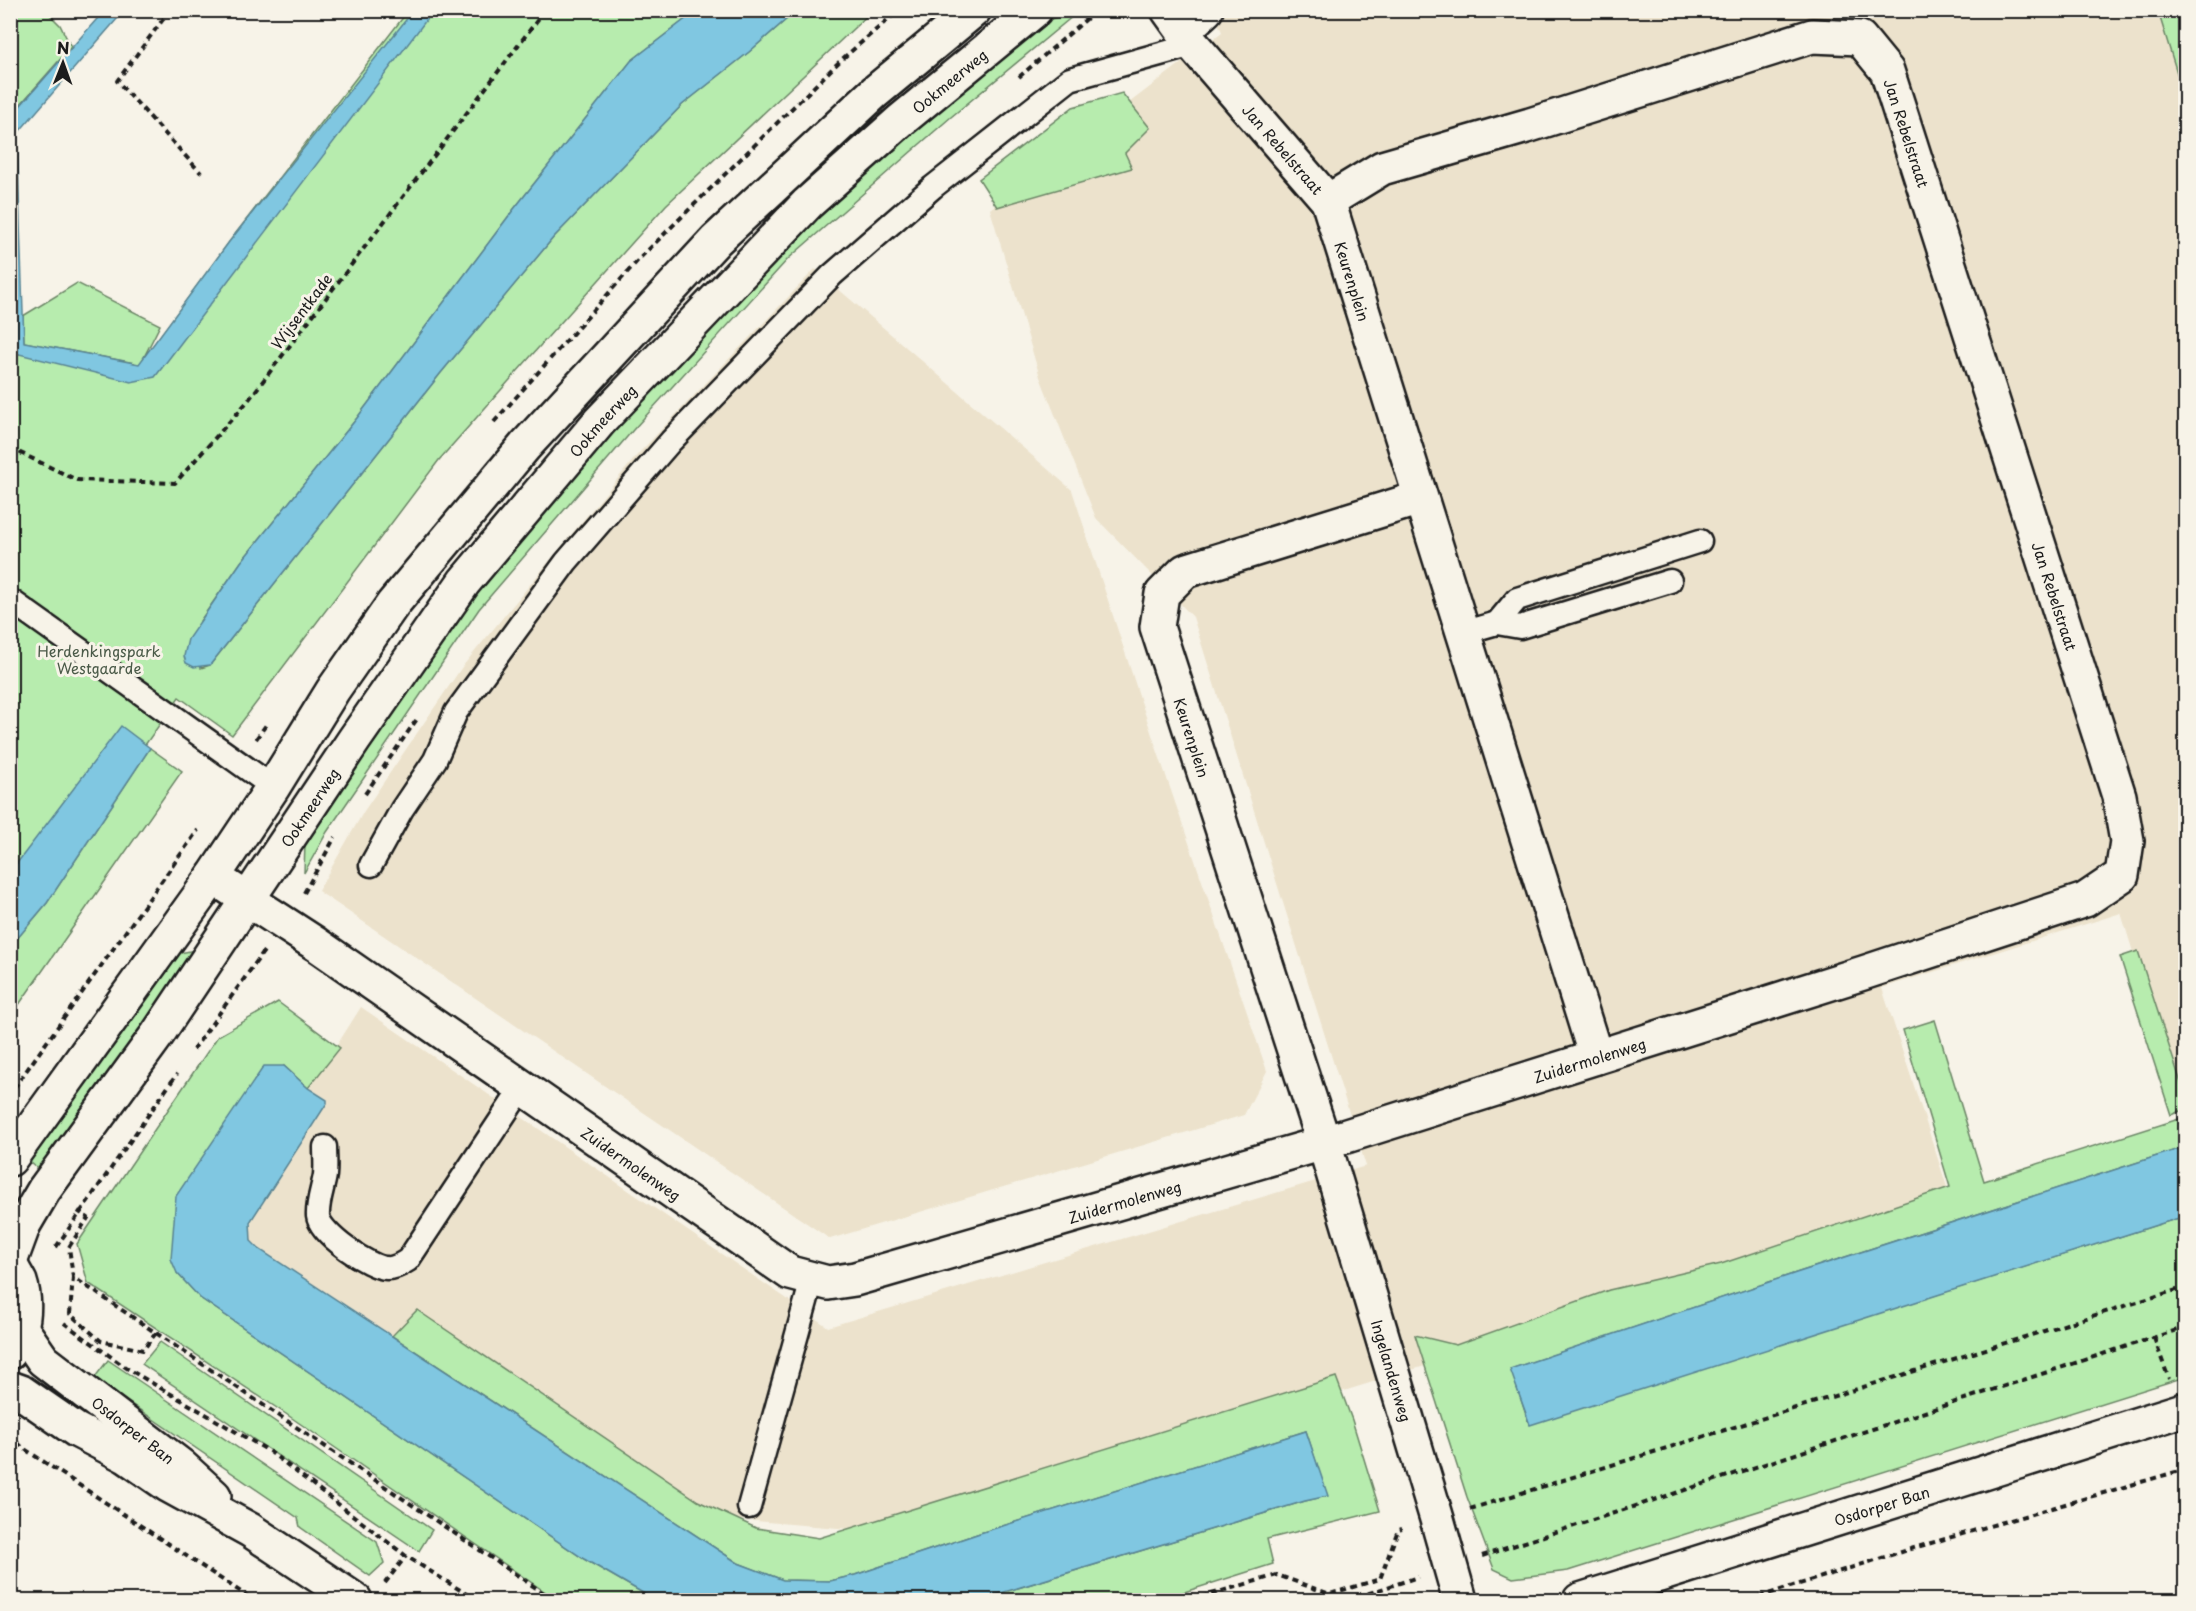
<svg xmlns="http://www.w3.org/2000/svg" width="2196" height="1611" viewBox="0 0 2196 1611" font-family="'Playpen Sans',sans-serif">
  <rect width="100%" height="100%" fill="#f7f3e8"/>
  <filter id="ink" filterUnits="userSpaceOnUse"><feTurbulence type="fractalNoise" baseFrequency=".0167" numOctaves="2"/><feDisplacementMap in="SourceGraphic" scale="12" xChannelSelector="R" yChannelSelector="G"/><feConvolveMatrix kernelMatrix="1 2 1 2 8 2 1 2 1" color-interpolation-filters="sRGB"/></filter>
  <g filter="url(#ink)">
    <g fill="#ece2cc">
      <polygon points="1213,11 2175,11 2186,45 2185,1121 2121,913 1882,988 1949,1193 1725,1273 1173,1444 898,1533 707,1517 236,1256 230,1214 361,1007 828,1327 1366,1166 1193,617 1096,518 1040,377 990,209 1222,32"/>
      <polygon points="815,269 1072,490 1152,735 1267,1071 1244,1115 830,1239 318,891 364,811 462,667 638,454"/>
    </g>
    <g fill="#b7ecae" stroke="#6a8465" stroke-width="1.5">
      <polygon points="11,11 46,11 60,25 71,47 19,106 11,101"/>
      <polygon points="408,11 696,11 631,61 514,209 357,418 241,562 200,621 201,668 210,665 440,374 553,238 682,105 749,52 796,11 872,11 666,205 547,338 439,460 232,735 179,697 11,934 10,279 14,353 135,363 24,342 23,316 77,283 160,325 143,359 229,242"/>
      <polygon points="1079,11 951,117 788,259 633,430 479,609 327,832 304,873 305,843 375,723 578,461 814,214 1044,21"/>
      <polygon points="2158,11 2185,11 2185,99"/>
      <polygon points="1122,93 1150,128 1125,153 1132,168 997,207 979,179 1073,107"/>
      <polygon points="150,748 182,771 11,1016 11,946 47,903"/>
      <polygon points="200,949 43,1173 24,1157 154,984 180,953"/>
      <polygon points="2138,951 2185,1095 2185,1109 2171,1115 2120,957"/>
      <polygon points="278,1002 340,1048 308,1088 284,1066 177,1273 200,1298 584,1559 655,1600 557,1600 286,1414 88,1283 77,1244 218,1036"/>
      <polygon points="1935,1020 1984,1181 2185,1117 2185,1147 1796,1273 1511,1369 1529,1424 2185,1216 2185,1377 1568,1571 1513,1578 1494,1569 1467,1497 1415,1335 1456,1345 1609,1290 1721,1264 1950,1187 1903,1030"/>
      <polygon points="417,1310 698,1501 756,1528 819,1538 1336,1377 1352,1420 1380,1511 1267,1539 1273,1564 1159,1600 978,1600 1305,1501 1327,1496 1306,1431 980,1533 855,1575 830,1581 783,1580 738,1563 392,1336"/>
      <polygon points="160,1342 432,1530 419,1551 142,1364"/>
      <polygon points="108,1360 377,1542 384,1563 370,1576 300,1527 298,1518 115,1393 111,1399 89,1385"/>
    </g>
    <g fill="#80c7e1" stroke="#588392" stroke-width="1.5">
      <polygon points="104,11 124,11 17,134 24,342 139,364 229,242 413,11 433,11 155,377 131,382 11,352 11,101 20,106"/>
      <polygon points="696,11 796,11 749,52 682,105 553,238 440,374 210,665 194,667 186,663 184,656 188,639 241,562 357,418 514,209 631,61"/>
      <polygon points="121,726 150,748 47,903 11,946 11,871"/>
      <polygon points="264,1066 284,1066 308,1088 327,1100 327,1103 250,1222 251,1241 259,1249 738,1563 783,1580 830,1581 855,1575 980,1533 1306,1431 1328,1496 1305,1501 978,1600 655,1600 584,1559 200,1298 177,1273 171,1259 176,1196"/>
      <polygon points="2185,1147 2185,1216 1530,1425 1510,1369 1796,1273"/>
    </g>
    <g fill="none" stroke-linecap="round" stroke-linejoin="round">
      <g stroke="#1c1c1c" stroke-width="27">
        <g id="service">
          <polyline points="10,600 273,787"/>
          <polyline points="1497,623 1517,599 1700,541"/>
          <polyline points="1462,633 1497,623 1520,627 1670,581"/>
          <polyline points="371,865 402,809 435,760 456,712 566,562 671,441 832,275 933,187 1070,79 1193,45"/>
          <path d="M 325,1147 C 325,1156 326,1166 325,1175 C 323,1188 317,1203 318,1216 C 320,1234 370,1268 386,1268 C 394,1269 402,1264 408,1260 L 522,1088"/>
          <polyline points="749,1507 812,1280"/>
        </g>
      </g>
      <g stroke="#1c1c1c" stroke-width="38">
        <g id="minor">
          <polyline points="1183,31 1206,10"/>
          <path id="s1" d="M 1328,201 L 1596,1057"/>
          <path id="s2" d="M 1420,498 L 1185,571 L 1162,594 L 1157,627 L 1324,1143 L 1437,1519 L 1460,1600"/>
          <path id="s3" d="M 213,877 L 316,944 L 790,1273 L 828,1283 L 855,1279 L 1324,1143 L 1863,973 L 2085,900 L 2122,875 L 2127,841 L 2119,796 L 1887,71 L 1860,38 L 1812,36 L 1530,125 L 1382,168 L 1328,201 L 1193,45 L 1168,10"/>
        </g>
      </g>
      <g stroke="#1c1c1c" stroke-width="38">
        <g id="tertiary">
          <path id="s4" d="M 21,1328 L 43,1360 L 180,1465 L 214,1496"/>
          <polyline points="10,1388 21,1392 76,1430 126,1456 168,1485 250,1530 355,1600"/>
          <path id="s5" d="M 1580,1600 L 2186,1409"/>
        </g>
      </g>
      <g stroke="#1c1c1c" stroke-width="38">
        <g id="secondary">
          <polyline points="10,1159 213,877 273,787 333,690 393,604 525,446 716,240 875,92 974,10"/>
          <path id="s6" d="M 10,1262 L 24,1224 L 44,1190 L 157,1035 L 354,740 L 464,582 L 599,422 L 808,203 L 900,121 L 1035,10"/>
          <path d="M 10,1264 C 13,1270 17,1276 20,1282 C 27,1303 24,1334 10,1352"/>
        </g>
      </g>
      <g stroke="#1c1c1c" stroke-width="4" stroke-dasharray="6 4.5" stroke-linecap="butt">
        <polyline points="170,10 117,81 201,173"/>
        <polyline points="1019,77 1097,10"/>
        <polyline points="494,422 640,258 841,60 899,10"/>
        <polyline points="10,448 77,480 175,483 247,402 545,10"/>
        <polyline points="256,739 266,725"/>
        <polyline points="365,794 417,719"/>
        <polyline points="304,893 335,837"/>
        <polyline points="193,1050 264,951"/>
        <polyline points="14,1088 198,830"/>
        <polyline points="56,1247 177,1074"/>
        <polyline points="73,1277 70,1314 101,1341 143,1350 156,1333 73,1277 69,1247 88,1218 78,1211"/>
        <polyline points="64,1323 128,1369 269,1451 406,1556 476,1600"/>
        <polyline points="156,1333 554,1600"/>
        <polyline points="2154,1338 2169,1379"/>
        <polyline points="10,1435 23,1448 253,1600"/>
        <polyline points="1470,1509 2186,1287"/>
        <polyline points="1482,1556 2186,1327"/>
        <polyline points="385,1583 406,1556"/>
        <polyline points="1330,1594 1332,1600"/>
        <polyline points="1191,1600 1277,1575 1330,1594 1380,1579 1398,1530 1402,1529"/>
        <polyline points="1348,1600 1418,1577"/>
        <polyline points="1749,1600 1907,1550 2186,1469"/>
      </g>
      <use href="#service" stroke="#f7f3e8" stroke-width="22"/>
      <use href="#minor" stroke="#f7f3e8" stroke-width="33"/>
      <use href="#tertiary" stroke="#f7f3e8" stroke-width="33"/>
      <use href="#secondary" stroke="#f7f3e8" stroke-width="33"/>
    </g>
  </g>
  <g text-anchor="middle" dominant-baseline="central" stroke-width="6" stroke-linejoin="round" paint-order="stroke">
    <g font-size="15" fill="#1c1c1c" stroke="#f7f3e8">
      <text stroke="none"><textPath href="#s6" startOffset="1518">Ookmeerweg</textPath></text>
      <text transform="translate(1907 133) rotate(72)">Jan Rebelstraat</text>
      <text transform="translate(1283 149) rotate(49)">Jan Rebelstraat</text>
      <text stroke="none"><textPath href="#s1" startOffset="84">Keurenplein</textPath></text>
      <text transform="translate(301 311) rotate(-53)">Wijsentkade</text>
      <text stroke="none"><textPath href="#s6" startOffset="1032">Ookmeerweg</textPath></text>
      <text transform="translate(2055 596) rotate(72)">Jan Rebelstraat</text>
      <text stroke="none"><textPath href="#s2" startOffset="428">Keurenplein</textPath></text>
      <text stroke="none"><textPath href="#s6" startOffset="546">Ookmeerweg</textPath></text>
      <text stroke="none"><textPath href="#s3" startOffset="1533">Zuidermolenweg</textPath></text>
      <text stroke="none"><textPath href="#s3" startOffset="507">Zuidermolenweg</textPath></text>
      <text stroke="none"><textPath href="#s3" startOffset="1047">Zuidermolenweg</textPath></text>
      <text stroke="none"><textPath href="#s2" startOffset="1092">Ingelandenweg</textPath></text>
      <text stroke="none"><textPath href="#s4" startOffset="153">Osdorper Ban</textPath></text>
      <text stroke="none"><textPath href="#s5" startOffset="316">Osdorper Ban</textPath></text>
    </g>
    <g font-size="15" fill="#4a5a48" stroke="#f7f3e8">
      <text x="99" y="650">Herdenkingspark<tspan x="99" dy="17">Westgaarde</tspan></text>
    </g>
  </g>
  <rect width="2196" height="1611" fill="none" stroke="#f7f3e8" stroke-width="36"/>
  <rect x="18" y="18" width="2160" height="1575" fill="none" stroke="#1c1c1c" stroke-width="2" filter="url(#ink)"/>
  <g transform="translate(63 63) rotate(1)" stroke="#f7f3e8" stroke-width="4.5" paint-order="stroke">
  <path d="M0-4.5L10 22L0 15L-10 22Z" fill="#1c1c1c"/>
  <text y="-9" font-size="16" font-weight="bold" text-anchor="middle" fill="#1c1c1c">N</text>
  </g>
</svg>
